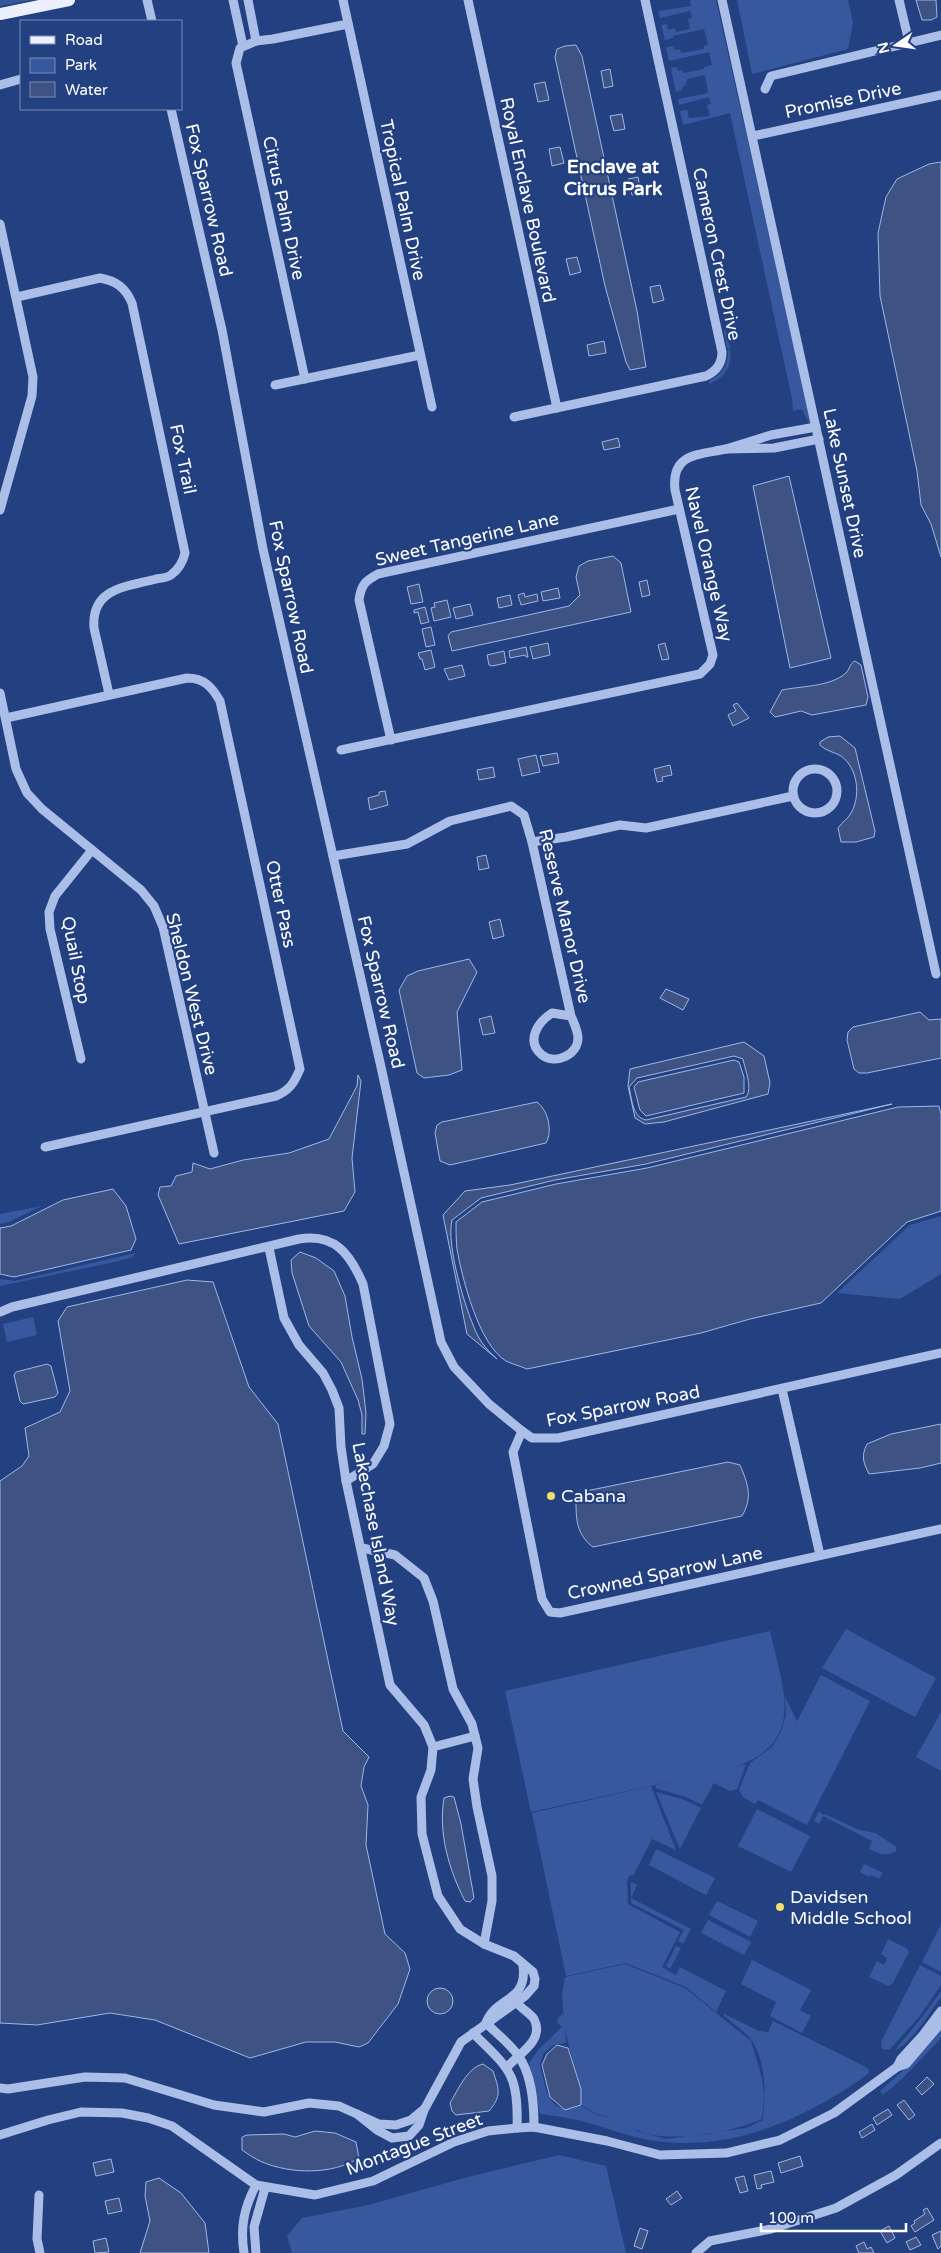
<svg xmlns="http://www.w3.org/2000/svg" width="941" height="2253" viewBox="0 0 941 2253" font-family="'Varela Round',sans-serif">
  <rect width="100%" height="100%" fill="#234081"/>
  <g fill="#37589f" fill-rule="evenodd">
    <polygon points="0,0 32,0 0,6"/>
    <polygon points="690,0 716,0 813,430 810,431 809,423 802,409 793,411 792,399 730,113 683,125 680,111 687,110 689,118 710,116 707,105 711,104 709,97 679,105 678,99 708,93 705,75 687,79 686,85 682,87 682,90 676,92 671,68 677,67 678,71 682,70 683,73 704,69 704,67 712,65 709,52 669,61 666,47 673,46 674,50 680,49 681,53 704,49 704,46 708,45 704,29 673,36 673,38 665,40 661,25 667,24 668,30 675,28 676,32 690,29 688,19 692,18 690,11 660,18 658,11 691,6"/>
    <polygon points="737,0 848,0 853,23 848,49 752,74"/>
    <path d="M 726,330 C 732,353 736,373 709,384 L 709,381 C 723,374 728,365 728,350 L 730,349 L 727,348 L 724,331 Z"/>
    <polygon points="42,1206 9,1222 0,1224 0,1214"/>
    <polygon points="941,1216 941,1274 900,1299 837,1293 910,1225"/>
    <polygon points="135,1253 133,1257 119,1261 0,1286 0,1279 15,1281"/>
    <polygon points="33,1317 37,1335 7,1342 3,1324"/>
    <polygon points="846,1629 936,1678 915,1717 822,1668"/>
    <path d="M 770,1631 C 784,1693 808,1745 728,1769 L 531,1812 L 505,1691 Z"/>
    <polygon points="821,1675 870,1701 807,1825 758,1800 755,1804 743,1797 739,1790 750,1763 772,1747 781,1732 786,1715 785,1697 797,1721 778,1758"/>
    <polygon points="941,1712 941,1771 916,1757"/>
    <polygon points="746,1764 737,1789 730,1791 714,1783 702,1805 686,1797 655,1788 656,1785"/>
    <polygon points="651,1786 676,1850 652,1839 633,1876 630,1875 627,1881 628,1904 680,1932 662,1967 676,1975 680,1967 726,1991 716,2012 686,1987 626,1963 566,1976 532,1813"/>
    <polygon points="656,1792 685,1800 701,1808 680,1849"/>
    <polygon points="757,1809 810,1836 791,1872 738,1846"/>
    <path d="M 819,1811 L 823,1815 L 825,1814 L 859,1830 L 876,1833 L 896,1847 L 896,1851 C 886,1857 878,1854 869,1849 L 872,1841 L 823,1816 L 819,1824 L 814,1821 Z"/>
    <polygon points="656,1849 715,1878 706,1895 649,1865"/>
    <polygon points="864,1864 883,1873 879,1879 871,1875 869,1877 860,1872"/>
    <polygon points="631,1882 637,1885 631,1898 691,1929 683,1944 678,1941 684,1930 631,1903"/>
    <polygon points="717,1901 758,1921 750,1937 709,1915"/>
    <polygon points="708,1920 751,1942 744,1955 701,1933"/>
    <polygon points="941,1924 941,1972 922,1962"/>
    <polygon points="888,1939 906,1948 909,1952 893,1983 888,1986 869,1977 877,1961 884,1965 887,1958 881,1954"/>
    <polygon points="676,1946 681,1948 670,1969 666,1966"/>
    <polygon points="752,1960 811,1990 800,2010 811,2016 802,2033 770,2016 776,2002 741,1984"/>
    <path d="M 625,1964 L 685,1988 L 751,2041 L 762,2078 L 764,2097 L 762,2119 C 734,2132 667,2144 639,2131 C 632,2128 626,2122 619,2118 L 639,2132 L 667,2139 L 746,2128 L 763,2120 C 765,2095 767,2063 752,2041 C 745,2031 732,2023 723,2015 L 724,2014 L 759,2031 L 768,2032 L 773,2021 L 864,2066 L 869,2070 L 868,2074 C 803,2121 725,2155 644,2139 C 624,2135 605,2127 585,2122 C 570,2118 555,2116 540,2114 L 529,2063 L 538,2050 L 562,2027 L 557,2022 L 558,2018 L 563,2014 L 564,2021 L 562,1995 L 565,1977 ZM 565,2028 C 569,2054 581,2079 581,2105 L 597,2114 L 616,2118 L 597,2115 L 581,2106 C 548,2118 546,2089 540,2065 L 543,2054 L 553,2045 L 566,2043 Z"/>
    <polygon points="920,1965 941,1976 941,1985 919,2017 889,2050 882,2049 881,2042"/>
    <path d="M 941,1991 L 941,1997 C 930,2012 912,2043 895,2050 L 923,2016 Z"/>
    <polygon points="941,2030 941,2038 903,2078 883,2095 880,2091 917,2058"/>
    <polygon points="559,2155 606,2166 626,2253 292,2253 287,2236 302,2218 368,2205 468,2177"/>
  </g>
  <g fill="#3e5383" stroke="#9eb7e8" fill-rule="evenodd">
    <polygon points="916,0 936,0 937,17 931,20 922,20"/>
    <polygon points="576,45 582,56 637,311 646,367 630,370 626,362 605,286 555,57 557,49 565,46"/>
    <polygon points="610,69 613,86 604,88 601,71"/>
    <polygon points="545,82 549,100 538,102 534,84"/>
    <polygon points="622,114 625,129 614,131 610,116"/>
    <polygon points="560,147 564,163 552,166 549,149"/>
    <polygon points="941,162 941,557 931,524 921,505 917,471 880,296 878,233 886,197 897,179 929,164"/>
    <polygon points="638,177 641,193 632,195 628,179"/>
    <polygon points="577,257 581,272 570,275 566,259"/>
    <polygon points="660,285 664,300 653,303 650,287"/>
    <polygon points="604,341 606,353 589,356 587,345"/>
    <polygon points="618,438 620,447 604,450 602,442"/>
    <polygon points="789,476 831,658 790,668 753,486"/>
    <polygon points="613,556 621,563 631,612 452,651 448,636 451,632 569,606 580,595 576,577 579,566 588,561"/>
    <polygon points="647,580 650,595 642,597 639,582"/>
    <polygon points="419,584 423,602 411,604 407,587"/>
    <polygon points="558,588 560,598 543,601 541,592"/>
    <polygon points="524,593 525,597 537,594 538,601 521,605 518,595"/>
    <polygon points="510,595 512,605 499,608 497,598"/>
    <polygon points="447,600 451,617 434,621 431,608 435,607 434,603"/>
    <polygon points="470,604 473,615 456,619 453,608"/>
    <polygon points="425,607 429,622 421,624 418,612 414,613 414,610"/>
    <polygon points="431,627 435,645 426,647 422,629"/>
    <polygon points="548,643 550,655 533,659 530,647"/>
    <polygon points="665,643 669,659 662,660 658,645"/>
    <polygon points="526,647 528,657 526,657 525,655 510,658 509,651"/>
    <polygon points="431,650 435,667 425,670 422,659 420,659 418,653"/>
    <polygon points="504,651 506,663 492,666 489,665 487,655"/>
    <path d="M 855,661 L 861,665 L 868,697 L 866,705 L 812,715 L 801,711 L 775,717 L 770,712 L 782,690 C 801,686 830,687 846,673 C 850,669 849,664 855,661 Z"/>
    <polygon points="462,665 465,676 449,680 444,669"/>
    <polygon points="737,703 749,718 733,726 728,715 736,711 733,705"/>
    <path d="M 840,736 L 855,748 L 875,831 L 874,837 L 856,842 L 841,842 L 838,828 C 842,822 848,819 851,813 C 861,796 858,768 841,756 C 834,752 826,751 820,745 L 820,742 L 828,737 Z"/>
    <polygon points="557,753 559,763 543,766 540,756"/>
    <polygon points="536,755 540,772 522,776 518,759"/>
    <polygon points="670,765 672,775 662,777 663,781 657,782 654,769"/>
    <polygon points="493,767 495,777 479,780 477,770"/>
    <polygon points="385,791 388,805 370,810 368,798 379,795 379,792"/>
    <polygon points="486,855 489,868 479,870 477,857"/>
    <polygon points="500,919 504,936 493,939 489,922"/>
    <polygon points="469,959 477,972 457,1012 462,1070 449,1075 424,1078 417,1073 399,990 407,976 418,971"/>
    <polygon points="666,989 689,999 683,1010 660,998"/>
    <polygon points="920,1012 929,1020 941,1019 941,1058 867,1073 859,1073 854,1069 847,1040 848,1032 853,1027"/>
    <polygon points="491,1016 495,1033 483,1035 479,1019"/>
    <path d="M 744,1042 L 764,1056 L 770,1083 L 768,1094 L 664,1122 L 645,1124 L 635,1118 L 628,1086 L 630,1069 ZM 734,1056 L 743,1059 C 745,1070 753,1088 746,1097 L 646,1120 C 632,1117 632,1099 629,1087 L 637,1078 Z"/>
    <polygon points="734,1060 739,1062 744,1077 744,1093 646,1116 640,1110 634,1087 638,1082"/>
    <polygon points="358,1075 361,1081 352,1158 355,1192 344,1211 179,1244 158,1195 160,1187 171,1186 176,1176 192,1172 193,1163 210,1169 243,1160 289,1153 329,1139 357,1086"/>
    <path d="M 537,1102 C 548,1110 553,1131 546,1143 L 450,1165 L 440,1161 L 435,1133 L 437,1125 L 442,1122 Z"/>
    <path d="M 892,1104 L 646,1164 L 555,1180 L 481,1198 L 452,1220 C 446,1245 465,1308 476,1332 C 481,1343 488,1351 497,1359 L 467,1334 L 443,1215 L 465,1191 L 510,1185 Z"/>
    <path d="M 939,1106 L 941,1114 L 941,1211 L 907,1222 L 821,1303 L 750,1319 L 701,1333 L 527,1369 C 520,1366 512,1364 506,1361 C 479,1345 462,1278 457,1249 C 456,1240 456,1231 456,1222 L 482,1202 L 556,1184 L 647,1168 L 898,1107 Z"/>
    <polygon points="113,1189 126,1206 136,1239 131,1250 14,1277 0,1274 0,1228 11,1226 63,1200"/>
    <polygon points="300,1252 316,1258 334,1271 345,1296 352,1337 362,1379 366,1413 365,1434 362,1434 362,1415 358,1400 341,1362 309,1326 292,1273 291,1260"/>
    <polygon points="187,1280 213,1282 249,1387 278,1424 343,1731 369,1757 364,1767 361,1786 368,1805 366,1845 385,1934 405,1953 410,1969 398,2004 368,2043 359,2047 335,2042 306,2042 250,2058 155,2020 110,2013 37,2025 0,2023 0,1481 22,1466 29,1456 25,1428 60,1412 70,1391 58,1321 67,1307"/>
    <polygon points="47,1364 51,1366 58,1393 55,1397 23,1404 20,1401 14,1375 16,1372"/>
    <path d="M 941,1424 L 941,1463 L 920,1468 L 869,1474 C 863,1462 861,1456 867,1444 L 891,1434 Z"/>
    <path d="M 728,1462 L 740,1465 C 748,1484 753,1497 742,1516 L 593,1547 C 577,1535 576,1521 576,1501 L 586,1491 Z"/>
    <path d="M 450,1796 L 454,1797 L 461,1824 L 474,1898 L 470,1902 L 465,1901 C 449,1870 438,1833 444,1798 Z"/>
    <circle cx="440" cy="2001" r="13"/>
    <polygon points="557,2045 568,2048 581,2089 581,2105 565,2110 550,2097 542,2065 547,2054"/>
    <path d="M 483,2064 L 493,2071 C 499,2089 502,2096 489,2111 L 456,2115 L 452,2111 L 450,2103 C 458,2090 467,2068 483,2064 Z"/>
    <polygon points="927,2077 934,2084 922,2095 916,2088"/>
    <polygon points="904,2100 915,2115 909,2120 897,2105"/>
    <polygon points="888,2109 892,2115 877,2125 873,2118"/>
    <polygon points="872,2124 875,2130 862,2138 859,2132"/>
    <path d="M 315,2131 L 335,2133 L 356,2142 L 359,2158 C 332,2175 291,2174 262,2162 C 255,2159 248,2154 242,2150 L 242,2137 L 247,2135 L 284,2134 L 295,2137 Z"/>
    <polygon points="800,2156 803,2166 781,2173 778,2163"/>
    <polygon points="111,2159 114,2172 96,2176 93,2163"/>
    <polygon points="771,2171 774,2182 761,2185 762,2188 757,2189 754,2175"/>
    <polygon points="744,2176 748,2191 740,2193 735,2178"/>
    <polygon points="159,2178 181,2193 205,2223 209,2253 140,2253 150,2221 145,2196 146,2182"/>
    <polygon points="677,2191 682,2198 671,2205 666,2199"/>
    <polygon points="119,2198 122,2211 108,2214 105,2201"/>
    <polygon points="927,2208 934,2220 915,2232 911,2226 915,2223 914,2221 925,2214 923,2210"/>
    <polygon points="889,2226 895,2238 887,2243 880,2231"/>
    <polygon points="640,2228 648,2231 642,2249 634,2246"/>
    <polygon points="941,2231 941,2246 938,2249 932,2235"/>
    <polygon points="916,2237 921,2245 910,2250 906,2242"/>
    <polygon points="106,2238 109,2252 95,2253 93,2241"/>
    <polygon points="864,2242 867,2249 871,2247 874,2253 859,2253 856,2246"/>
  </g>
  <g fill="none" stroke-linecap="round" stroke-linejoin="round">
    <g stroke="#aabee7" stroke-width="9">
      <polyline points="147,0 152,21"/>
      <polyline points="233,0 243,46"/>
      <polyline points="248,0 256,41"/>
      <polyline points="343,0 432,407"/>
      <polyline points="468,0 557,408"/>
      <polyline points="722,0 936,974"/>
      <polyline points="899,0 909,42"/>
      <polyline points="0,85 21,79"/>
      <polyline points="765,89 771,76 941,35"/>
      <polyline points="171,109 222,330 263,549 381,1067 441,1342 454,1367 489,1404 522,1431 532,1438 558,1438 941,1353"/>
      <polyline points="753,136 941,95"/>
      <polyline points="0,224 33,377 32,396 0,510"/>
      <path d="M 17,297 L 100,278 C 116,281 125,287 132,303 L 185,553 C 183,562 179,569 171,575 C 167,578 161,578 156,579 C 126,587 91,588 94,628 L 109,694"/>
      <polyline points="305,379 236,63 240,48 256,41 273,39 348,24"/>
      <polyline points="275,385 420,355"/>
      <path d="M 514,417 L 706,376 C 717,371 722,363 722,352 L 645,0"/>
      <polyline points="816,427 771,435 726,449 774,448 819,439"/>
      <polyline points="0,693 16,769 27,793 42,809 141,890 154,906 163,927 214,1153"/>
      <path d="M 6,718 L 187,678 C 204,678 212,687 220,701 L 300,1069 C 294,1083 290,1090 276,1096 L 45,1147"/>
      <path d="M 391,740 L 359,600 C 361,585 365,581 378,574 L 679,509"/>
      <path d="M 341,750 L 700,674 L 710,664 L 713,655 L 675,490 C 671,453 698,455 726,449"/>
      <circle cx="815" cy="791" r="22"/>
      <polyline points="532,842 566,837 620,825 646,828 793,796"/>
      <path d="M 333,856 L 407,844 L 450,821 L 511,806 L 524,815 L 532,842 L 571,1016 C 574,1023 578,1031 578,1038 C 578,1055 555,1065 542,1055 C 525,1041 538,1022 552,1013 L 571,1016"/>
      <polyline points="81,1059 50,929 49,912 55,896 92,850"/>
      <polyline points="269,1248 284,1318 299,1345 323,1373 332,1390 339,1408 341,1447 346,1481 390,1685 424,1725 433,1747 431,1770 421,1797 422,1834 438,1896 460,1929 484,1944 514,1956 533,1972 535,1979 534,1986 525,1996 461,2042 424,2110 419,2125 409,2136 392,2138 377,2130 357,2114"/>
      <path d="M 0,1312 L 12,1307 L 299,1239 C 335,1233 350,1254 363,1284 L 390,1424 L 384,1446 L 373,1464 L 346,1481"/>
      <polyline points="782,1389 820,1555"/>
      <polyline points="522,1431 513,1452 542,1599 550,1612 560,1613 941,1529"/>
      <polyline points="362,1548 395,1555 424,1578 433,1601 453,1689 472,1724 478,1748 473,1779 477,1807 492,1876 492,1901 484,1944"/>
      <polyline points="433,1747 475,1736"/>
      <path d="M 486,2023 C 496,2033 508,2042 517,2054 C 532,2073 534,2103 534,2127"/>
      <path d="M 486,2023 C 495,1997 528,2002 523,1966"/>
      <path d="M 473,2033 C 509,2069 519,2073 517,2128"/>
      <path d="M 507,2067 C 519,2054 545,2040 534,2019 C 531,2014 521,2008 517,2003"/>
      <polyline points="897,2067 901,2059 923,2035 941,2011"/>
      <polyline points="0,2088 8,2089 85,2077 125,2078 214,2105 264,2112 309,2103 339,2106 379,2124 396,2125 411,2120 423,2110"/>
      <polyline points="0,2135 48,2120 81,2112 122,2113 148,2118 172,2126 256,2185 315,2195 373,2181 454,2142 488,2131 517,2128 534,2127 607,2141 660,2155 726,2153 780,2140 834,2113 897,2067 906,2064 941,2023"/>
      <polyline points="39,2195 37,2239 40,2253"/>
      <path d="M 244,2253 C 240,2227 244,2208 256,2185"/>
      <polyline points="256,2253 254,2227 265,2188"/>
      <polyline points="696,2253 710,2241 771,2229 836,2208 896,2175 941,2143"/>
    </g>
    <polyline stroke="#ecf0fd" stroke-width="12" points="0,14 69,0"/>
  </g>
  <g fill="#f2dd6d" stroke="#234081" stroke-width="2">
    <circle cx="551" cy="1496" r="5"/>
    <circle cx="780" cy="1907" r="5"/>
  </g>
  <g text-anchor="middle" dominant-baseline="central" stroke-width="4.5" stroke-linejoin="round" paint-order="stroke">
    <g font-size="18" fill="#fff" stroke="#234081">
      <text transform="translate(843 100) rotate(-12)">Promise Drive</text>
      <text transform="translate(209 200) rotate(77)">Fox Sparrow Road</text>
      <text transform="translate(403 200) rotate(78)">Tropical Palm Drive</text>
      <text transform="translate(528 200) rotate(78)">Royal Enclave Boulevard</text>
      <text transform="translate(284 208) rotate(78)">Citrus Palm Drive</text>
      <text transform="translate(717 254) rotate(78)">Cameron Crest Drive</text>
      <text transform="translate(183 459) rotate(78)">Fox Trail</text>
      <text transform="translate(845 483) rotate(78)">Lake Sunset Drive</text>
      <text transform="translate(467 539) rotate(-13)">Sweet Tangerine Lane</text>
      <text transform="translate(709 564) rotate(77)">Navel Orange Way</text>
      <text transform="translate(291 597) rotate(78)">Fox Sparrow Road</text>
      <text transform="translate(281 904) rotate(78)">Otter Pass</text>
      <text transform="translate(565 916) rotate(77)">Reserve Manor Drive</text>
      <text transform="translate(76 960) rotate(79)">Quail Stop</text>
      <text transform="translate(381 992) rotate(77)">Fox Sparrow Road</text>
      <text transform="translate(192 994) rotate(76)">Sheldon West Drive</text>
      <text transform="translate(623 1406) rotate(-11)">Fox Sparrow Road</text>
      <text transform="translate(376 1534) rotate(79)">Lakechase Island Way</text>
      <text transform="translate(665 1573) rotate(-12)">Crowned Sparrow Lane</text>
      <text transform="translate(414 2144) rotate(-21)">Montague Street</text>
    </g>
    <g font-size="18" fill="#fff" stroke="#234081" text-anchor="start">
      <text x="561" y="1496">Cabana</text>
      <text x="790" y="1897">Davidsen<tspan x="790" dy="21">Middle School</tspan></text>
    </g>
    <g font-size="19" font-weight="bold" fill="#fff" stroke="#234081">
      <text x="613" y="167">Enclave at<tspan x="613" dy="22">Citrus Park</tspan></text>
    </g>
  </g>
  <rect x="20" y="20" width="162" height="90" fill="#234081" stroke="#7b8cb3"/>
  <rect x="30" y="36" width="25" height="8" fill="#ecf0fd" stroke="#7b8cb3"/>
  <text x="65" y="45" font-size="15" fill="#ffffff">Road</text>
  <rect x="30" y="58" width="25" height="15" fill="#37589f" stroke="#7b8cb3"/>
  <text x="65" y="70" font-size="15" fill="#ffffff">Park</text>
  <rect x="30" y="82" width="25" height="15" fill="#3e5383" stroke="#7b8cb3"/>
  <text x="65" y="95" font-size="15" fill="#ffffff">Water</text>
  <g transform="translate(896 45) rotate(257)" stroke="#234081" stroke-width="4" paint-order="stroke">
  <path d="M0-4L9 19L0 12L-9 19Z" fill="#ffffff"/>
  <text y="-8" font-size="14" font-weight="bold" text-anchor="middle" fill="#ffffff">N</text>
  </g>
  <path d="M761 2223v8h145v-8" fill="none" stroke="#ffffff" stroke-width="2.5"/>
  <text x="768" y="2223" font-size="15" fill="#ffffff" stroke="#234081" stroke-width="4" paint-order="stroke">100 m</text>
</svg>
